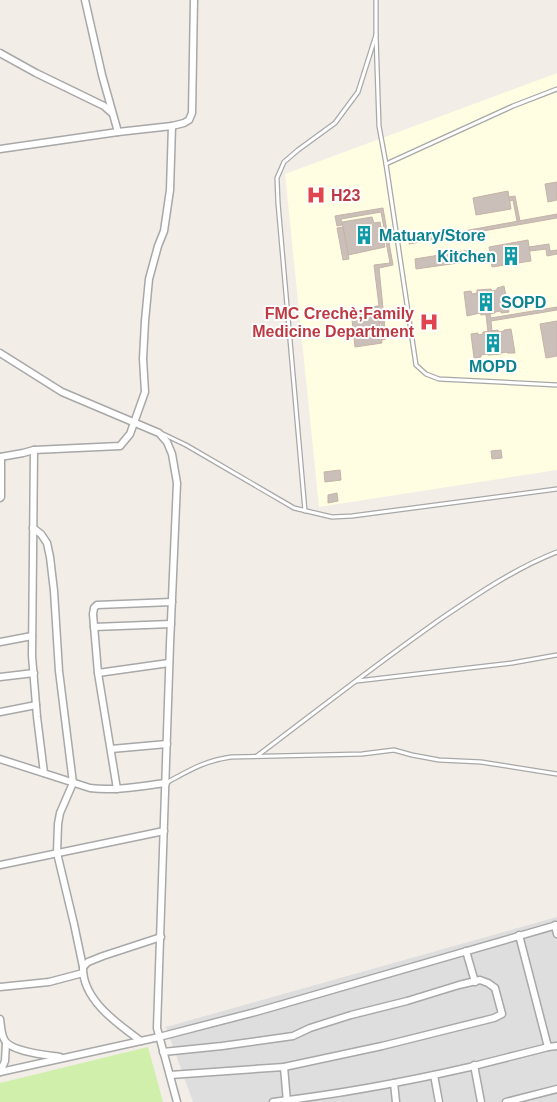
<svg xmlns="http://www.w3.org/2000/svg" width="557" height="1102" viewBox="0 0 557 1102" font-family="Arial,sans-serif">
  <rect width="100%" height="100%" fill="#f2ede7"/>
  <polygon fill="#dfdede" points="557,917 557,1102 193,1102 166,1027"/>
  <polygon fill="#fffde2" points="557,73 557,470 319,507 285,174"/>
  <polygon fill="#d0efaa" points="148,1047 163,1102 0,1102 0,1083"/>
  <g fill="#cabfb9" stroke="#c5b3a8">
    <polygon points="557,182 557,200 548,202 545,184"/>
    <polygon points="508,191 511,209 476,215 473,198"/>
    <polygon points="515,196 520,221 517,221 513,200 510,201 509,197"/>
    <polygon points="383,208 393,265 379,268 386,339 382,340 381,336 383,336 381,323 380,323 379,320 381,320 380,309 378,309 377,306 379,306 374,265 390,263 385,236 383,236 382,233 385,233 381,212 341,219 342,225 337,226 335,216"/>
    <polygon points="557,214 557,218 409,244 409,241"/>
    <polygon points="372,217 374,223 380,222 385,247 348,255 342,222"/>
    <polygon points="343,227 349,259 343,260 337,228"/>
    <polygon points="528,240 531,261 492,267 489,247"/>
    <polygon points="549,244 550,251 557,250 557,254 547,256 546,249 530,251 529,247"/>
    <polygon points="470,250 472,261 416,269 415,259"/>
    <polygon points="504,286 509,312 501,313 501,311 495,312 495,313 490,314 481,315 480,313 467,316 464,292 471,291 472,294 477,293 477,290 491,289 492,291 497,290 497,288"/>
    <polygon points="377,306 382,343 355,347 351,311"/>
    <polygon points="557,307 557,310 491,321 492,331 488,332 486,315 490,314 491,318"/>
    <polygon points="557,321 557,356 546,358 540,324"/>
    <polygon points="511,329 515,353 507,353 507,352 501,353 501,354 488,355 487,354 481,355 481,357 474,358 471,334 478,333 478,335 483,334 483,332 498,330 499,332 504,331 504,330"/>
    <polygon points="501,450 502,458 492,459 491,451"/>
    <polygon points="340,470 341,480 325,482 324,472"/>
    <polygon points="337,493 338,501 328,503 328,495"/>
  </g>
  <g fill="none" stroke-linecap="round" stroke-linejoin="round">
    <g stroke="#a8a8a8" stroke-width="5.5">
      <g id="lane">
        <polyline points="376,0 376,35 379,126 386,164 416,365 426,374 439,379 557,385"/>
        <polyline points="386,164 513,106 557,89"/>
        <polyline points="163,434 186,445 294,508 332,517 352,516 557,489"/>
        <polyline points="305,511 278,203 277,178 284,162 298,150 335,123 358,92 376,35"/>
        <polyline points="357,681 512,663 557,655"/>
        <path d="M 257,756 C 318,710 379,662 442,618 C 479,593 516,568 557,552"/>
        <path d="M 166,783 C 190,770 204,761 231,757 L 362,754 L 394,750 L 412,755 L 439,760 L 481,762 L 557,774"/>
      </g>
    </g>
    <g stroke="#a8a8a8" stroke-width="9">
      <g id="street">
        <polyline points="85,0 102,75 118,132"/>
        <polyline points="0,53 36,73 104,106 112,113"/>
        <polyline points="0,149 118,132 172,126 184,123 189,120 192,113 194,0"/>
        <polyline points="0,353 62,392 159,433 167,442 172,454 177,483 170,644 157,1028 177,1102"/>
        <polyline points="34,450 32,656 37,717 44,773"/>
        <polyline points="0,457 23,453 34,450 120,446 130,434 145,392 143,359 145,321 149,279 158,246 164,231 170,190 172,126"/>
        <polyline points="0,498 1,497 1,457"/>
        <polyline points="33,528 41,534 47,543 50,557 54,591 59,671 73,783 60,813 58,824 57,853 74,924 83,967"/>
        <polyline points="94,627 171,624"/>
        <polyline points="0,642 32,636"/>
        <polyline points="98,673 169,663"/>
        <polyline points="0,677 34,673"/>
        <polyline points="0,712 36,705"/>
        <polyline points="111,749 167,744"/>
        <path d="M 0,759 L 90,788 C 116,791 141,786 166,783"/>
        <polyline points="117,789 98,673 93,614 94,608 97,605 172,602"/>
        <polyline points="0,865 164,831"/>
        <polyline points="555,925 557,934"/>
        <polyline points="519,935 548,1047 557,1046"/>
        <polyline points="466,951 475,982"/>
        <polyline points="0,987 49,982 83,973"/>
        <path d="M 0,1019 C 1,1026 1,1033 4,1039 C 9,1052 48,1055 60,1057"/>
        <path d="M 141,1041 C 118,1024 82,1000 83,967 L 88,962 L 103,956 L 161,937"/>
        <polyline points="163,1052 222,1046 293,1036 310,1028 351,1015 407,1001 459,985 480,980 488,983 495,988 502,1014 494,1018 382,1046 284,1067 170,1075"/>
        <polyline points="474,1065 481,1102"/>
        <polyline points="284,1067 287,1102"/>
        <polyline points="0,1072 159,1037 259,1011 557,925"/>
        <polyline points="0,1072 5,1061 6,1043"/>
        <polyline points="434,1075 439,1102"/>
        <polyline points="394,1083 396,1102"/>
        <path d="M 273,1102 C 340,1094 405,1082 470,1067 C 496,1060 522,1054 548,1047"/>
        <polyline points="506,1102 557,1089"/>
      </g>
    </g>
    <use href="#lane" stroke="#fff" stroke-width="3"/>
    <use href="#street" stroke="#fff" stroke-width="6"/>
  </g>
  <defs>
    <g id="hospital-bare" transform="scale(1.5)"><path d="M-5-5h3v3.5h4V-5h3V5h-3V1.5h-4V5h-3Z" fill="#e0444e" stroke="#fff" stroke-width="2.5" paint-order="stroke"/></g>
    <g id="building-bare" transform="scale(1.5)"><path d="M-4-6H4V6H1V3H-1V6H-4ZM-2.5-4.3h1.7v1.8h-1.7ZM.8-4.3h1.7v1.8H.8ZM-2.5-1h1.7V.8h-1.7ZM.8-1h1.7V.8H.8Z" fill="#0f9aa8" stroke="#fff" stroke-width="2.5" paint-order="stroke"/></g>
  </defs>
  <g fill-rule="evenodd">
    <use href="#hospital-bare" x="316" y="195"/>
    <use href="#building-bare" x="364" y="235"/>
    <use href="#building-bare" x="511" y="256"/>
    <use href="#building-bare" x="486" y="302"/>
    <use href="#hospital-bare" x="429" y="322"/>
    <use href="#building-bare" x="493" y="343"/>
  </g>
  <g text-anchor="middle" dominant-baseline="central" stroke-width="4" stroke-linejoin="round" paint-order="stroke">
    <g font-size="16" font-weight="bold" fill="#be3a42" stroke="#fff" text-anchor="start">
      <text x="331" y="195">H23</text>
      <text x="414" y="313" text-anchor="end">FMC Crechè;Family<tspan x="414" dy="18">Medicine Department</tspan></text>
    </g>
    <g font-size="16" font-weight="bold" fill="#0d838f" stroke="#fff" text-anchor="start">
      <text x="379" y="235">Matuary/Store</text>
      <text x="496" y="256" text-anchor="end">Kitchen</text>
      <text x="501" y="302">SOPD</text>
      <text x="493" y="366" text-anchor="middle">MOPD</text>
    </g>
  </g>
</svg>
